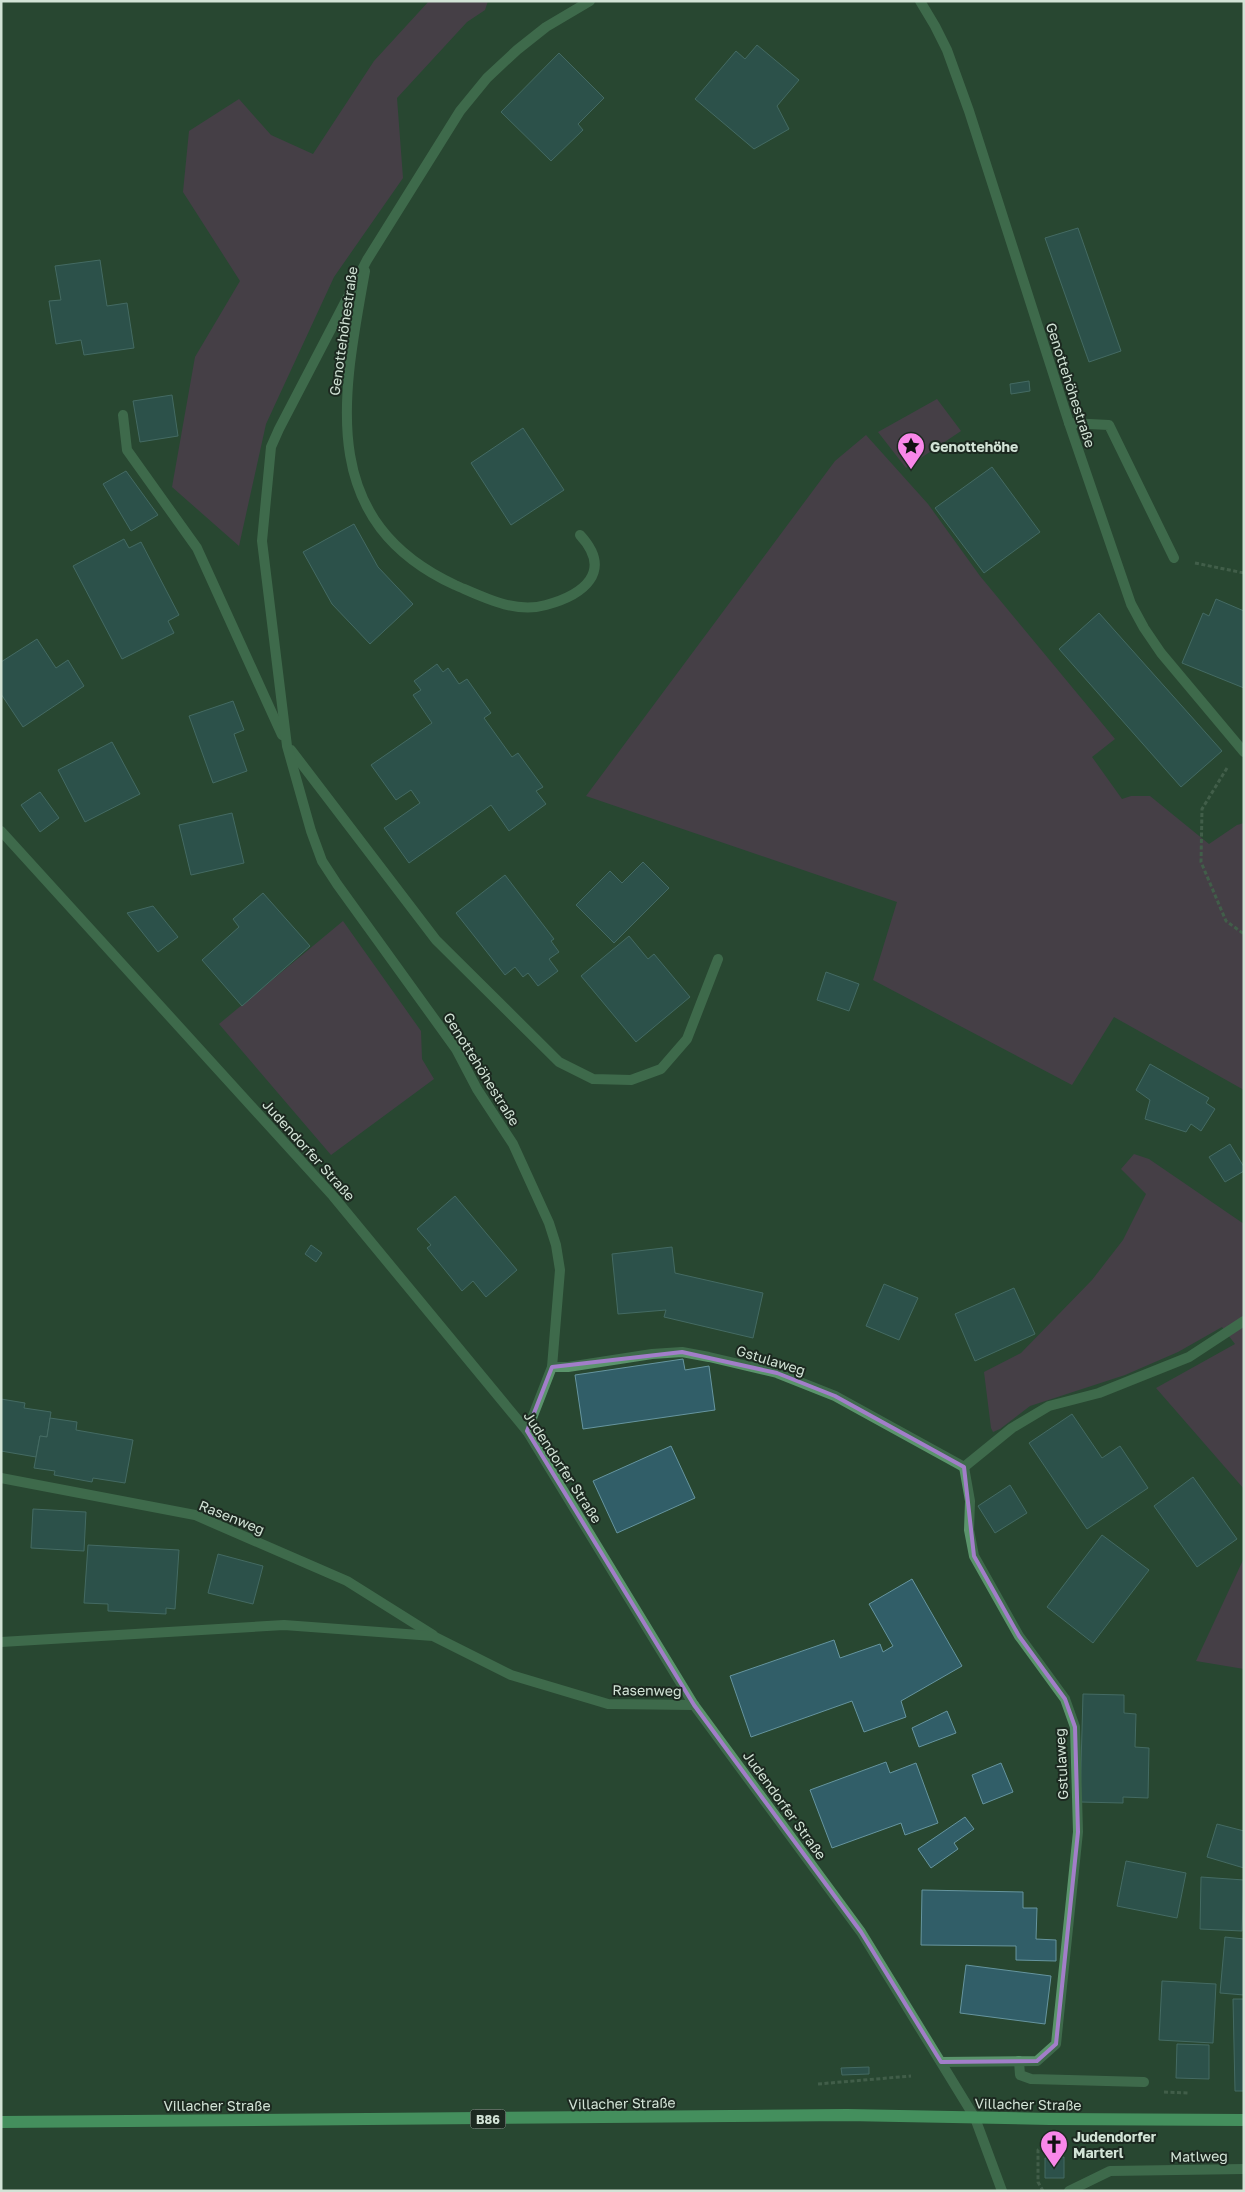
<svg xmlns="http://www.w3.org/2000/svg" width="1245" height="2192" viewBox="0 0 1245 2192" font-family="'Golos Text',sans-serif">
  <rect width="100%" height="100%" fill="#284731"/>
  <g fill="#683561">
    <polygon points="429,1 488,1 485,10 467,22 397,98 403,178 334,277 266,424 239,546 172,487 195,357 240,281 183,192 189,131 239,99 271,135 313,154 374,61"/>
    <polygon points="937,399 961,431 906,468 878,432"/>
    <polygon points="866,435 928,504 980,576 1115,739 1092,757 1122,799 1131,796 1150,796 1209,844 1237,825 1244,823 1244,1090 1114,1017 1072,1085 873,980 897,902 586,796 835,461"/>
    <polygon points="343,921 421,1031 422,1059 434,1079 331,1155 219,1024"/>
    <polygon points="1134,1154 1149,1159 1244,1224 1244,1489 1156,1388 1235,1344 1222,1327 1178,1352 1125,1375 1030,1406 1000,1429 993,1432 991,1428 984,1372 1021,1353 1092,1280 1123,1240 1146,1194 1121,1169"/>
    <polygon points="1244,1558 1244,1669 1196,1661"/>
  </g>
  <g fill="#315e68" stroke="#66959f">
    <polygon points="757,45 799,80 777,106 789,129 754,149 695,99 736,51 745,59"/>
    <polygon points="559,53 604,98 578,124 583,130 551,161 501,112"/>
    <polygon points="1078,228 1121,351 1089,362 1045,238"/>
    <polygon points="100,260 107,306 127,303 134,348 84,355 81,340 56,344 49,301 61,300 55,266"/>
    <polygon points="1029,381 1030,391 1011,394 1010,384"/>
    <polygon points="172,395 178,436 140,442 133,401"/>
    <polygon points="523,428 564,490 511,525 471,463"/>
    <polygon points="992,467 1040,532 984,573 935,508"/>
    <polygon points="126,471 158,515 131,531 103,484"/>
    <polygon points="354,524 378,567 413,604 370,644 332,604 303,552"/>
    <polygon points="124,539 129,548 141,542 179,615 168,621 174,633 122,659 73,566"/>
    <polygon points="1216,599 1244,611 1244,688 1182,663 1203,613 1209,616"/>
    <polygon points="1099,613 1222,751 1181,787 1059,649"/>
    <polygon points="37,639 56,668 68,660 84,686 23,727 1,694 1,662"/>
    <polygon points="437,664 443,672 448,668 459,684 467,679 491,713 484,718 512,757 518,753 543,787 536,791 546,804 509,831 491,805 409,863 384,828 420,803 411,790 396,800 371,765 432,723 413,695 421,690 414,681"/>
    <polygon points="233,701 244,730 234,734 247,771 213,783 189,716"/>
    <polygon points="112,742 140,794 85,822 58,770"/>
    <polygon points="40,792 59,818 40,832 21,805"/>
    <polygon points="232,813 244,863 191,875 179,825"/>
    <polygon points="643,862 669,888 614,943 576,905 610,871 622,883"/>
    <polygon points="505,875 554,939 551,941 559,952 549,959 558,971 538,986 528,973 523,977 515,967 505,975 456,913"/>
    <polygon points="263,893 310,946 242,1006 202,960 239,927 233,919"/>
    <polygon points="153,906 178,937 158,952 127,913"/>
    <polygon points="629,936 648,959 654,954 690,997 636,1042 581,976"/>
    <polygon points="826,972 859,984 849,1011 817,1000"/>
    <polygon points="1150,1064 1209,1098 1206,1103 1215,1109 1201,1131 1191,1124 1186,1132 1145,1119 1150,1100 1136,1090"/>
    <polygon points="1230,1144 1244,1167 1244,1171 1225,1182 1209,1157"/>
    <polygon points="455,1196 517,1270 486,1297 473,1281 462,1291 427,1248 431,1245 417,1229"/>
    <polygon points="311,1245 322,1253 316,1262 305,1254"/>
    <polygon points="672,1247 675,1273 763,1293 753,1338 664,1317 666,1310 618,1314 612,1254"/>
    <polygon points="884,1284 918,1298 899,1340 866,1326"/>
    <polygon points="1014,1288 1035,1334 975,1361 955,1314"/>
    <polygon points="683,1359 685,1370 709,1366 715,1410 583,1429 575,1375"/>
    <polygon points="1,1399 25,1403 24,1408 51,1412 47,1437 40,1436 36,1457 1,1451"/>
    <polygon points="1072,1414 1102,1458 1120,1446 1148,1488 1087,1529 1029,1443"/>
    <polygon points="50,1418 77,1422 76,1430 133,1440 125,1483 93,1478 92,1482 54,1475 55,1471 34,1468 40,1436 47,1437"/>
    <polygon points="671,1446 695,1498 617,1533 593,1481"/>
    <polygon points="1193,1477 1237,1539 1197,1567 1154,1506"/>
    <polygon points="1010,1485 1027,1513 995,1533 978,1506"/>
    <polygon points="33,1509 86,1512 84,1551 31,1548"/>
    <polygon points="1102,1535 1149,1570 1093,1643 1047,1607"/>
    <polygon points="88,1545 179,1550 175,1609 166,1608 166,1614 108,1611 108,1604 84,1603"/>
    <polygon points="218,1554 263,1566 253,1604 208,1593"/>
    <polygon points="912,1579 962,1666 901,1701 906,1717 864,1732 852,1701 751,1737 730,1676 834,1640 840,1658 880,1644 883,1652 893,1646 869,1604"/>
    <polygon points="1083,1694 1124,1695 1124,1713 1136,1714 1135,1747 1149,1748 1148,1798 1123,1797 1123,1803 1080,1802"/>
    <polygon points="947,1711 956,1733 919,1747 912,1728"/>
    <polygon points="886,1762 890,1773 916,1763 938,1823 905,1835 901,1823 832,1848 810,1790"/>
    <polygon points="1001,1763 1013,1792 983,1804 972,1775"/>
    <polygon points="965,1817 974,1829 954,1843 958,1849 931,1868 918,1849"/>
    <polygon points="1217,1824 1244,1831 1244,1868 1207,1857"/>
    <polygon points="1126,1861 1186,1873 1177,1918 1117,1906"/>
    <polygon points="1201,1877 1244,1880 1242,1931 1200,1929"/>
    <polygon points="922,1890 1023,1892 1023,1908 1037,1908 1036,1939 1056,1940 1056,1961 1016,1960 1016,1946 921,1945"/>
    <polygon points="1225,1937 1244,1939 1244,1995 1220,1993"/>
    <polygon points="966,1965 1051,1976 1045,2024 960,2013"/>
    <polygon points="1162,1981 1216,1984 1213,2043 1159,2040"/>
    <polygon points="1233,1999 1244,1999 1244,2091 1235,2091"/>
    <polygon points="1177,2044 1209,2045 1209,2079 1176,2078"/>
    <polygon points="869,2067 869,2074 842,2075 841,2068"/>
    <polygon points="1064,2157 1064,2178 1045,2178 1045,2158"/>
  </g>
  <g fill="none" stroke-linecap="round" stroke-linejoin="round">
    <g stroke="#607a67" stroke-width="3" stroke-dasharray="4 2.5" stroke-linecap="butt">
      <polyline points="1195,563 1244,573"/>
      <polyline points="1227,768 1202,809 1201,862 1226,921 1244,934"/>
      <polyline points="818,2084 911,2076"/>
      <polyline points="1164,2092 1188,2093"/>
      <polyline points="1043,2191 1038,2182 1038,2150 1049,2144"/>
    </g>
    <polyline stroke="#5a946b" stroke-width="10" points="1069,423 1109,425 1174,558"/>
    <g stroke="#5a946b" stroke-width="10">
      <polyline points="920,1 935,26 947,50 969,111 1069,423 1131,604 1144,628 1161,653 1244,752"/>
      <path d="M 365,271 C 343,394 315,520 455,585 C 483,597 515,614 546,605 C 583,595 614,572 580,535"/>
      <polyline points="123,415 127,450 197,548 282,735"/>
      <polyline points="291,750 436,940 559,1062 593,1079 631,1080 661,1069 687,1039 718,959"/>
      <polyline points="1,831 333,1196 527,1431 694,1705 861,1932 975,2118 1002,2191"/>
      <polyline points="552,1367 568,1367 652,1354 682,1352 709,1357 777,1373 835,1396 964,1467"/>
      <polyline points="527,1431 552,1367 560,1270 556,1245 549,1223 513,1144 477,1089 456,1049 337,884 322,861 311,831 287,746 262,541 271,447 279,429 367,260 460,111 487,78 517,50 546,27 590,1"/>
      <polyline points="964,1467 1012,1428 1049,1406 1099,1393 1189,1357 1244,1321"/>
      <polyline points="1,1478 195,1515 347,1581 433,1635"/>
      <polyline points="1,1642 284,1625 433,1636 511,1675 608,1704 694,1705"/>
      <polyline points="1019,2061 1020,2075 1031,2079 1144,2082"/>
      <polyline points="941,2062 1037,2061 1056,2044 1078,1832 1075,1727 1065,1699 1019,1636 974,1556 969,1530 970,1501 964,1467"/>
      <polyline points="1069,2191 1110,2171 1244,2169"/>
    </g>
    <polyline stroke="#66e793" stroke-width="12" points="1,2122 847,2115 1050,2119 1244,2120"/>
  </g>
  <path d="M0 0H1245V2192H0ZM 682,1352 L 777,1373 L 835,1396 L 964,1467 L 974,1556 L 1019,1636 L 1065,1699 L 1075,1727 L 1078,1832 L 1056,2044 L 1037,2061 L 941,2062 L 861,1932 L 694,1705 L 527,1431 L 552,1367 Z" fill="#284731" fill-opacity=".55" fill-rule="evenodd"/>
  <path fill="none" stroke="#a27ec9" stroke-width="4" stroke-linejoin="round" d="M 682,1352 L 777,1373 L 835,1396 L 964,1467 L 974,1556 L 1019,1636 L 1065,1699 L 1075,1727 L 1078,1832 L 1056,2044 L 1037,2061 L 941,2062 L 861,1932 L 694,1705 L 527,1431 L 552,1367 Z"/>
  <defs>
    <g id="sight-pin" transform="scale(1.4375)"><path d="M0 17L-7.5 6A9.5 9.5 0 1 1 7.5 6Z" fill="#f987e9" stroke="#1c2920"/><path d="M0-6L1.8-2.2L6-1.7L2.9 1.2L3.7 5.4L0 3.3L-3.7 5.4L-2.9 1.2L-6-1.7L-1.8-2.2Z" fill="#111"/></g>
    <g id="church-pin" transform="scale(1.4375)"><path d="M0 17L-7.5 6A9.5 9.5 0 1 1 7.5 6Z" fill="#f987e9" stroke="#1c2920"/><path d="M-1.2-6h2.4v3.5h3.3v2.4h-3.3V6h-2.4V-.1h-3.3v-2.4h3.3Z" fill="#111"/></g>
  </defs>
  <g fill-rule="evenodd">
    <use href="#sight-pin" x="911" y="446"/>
    <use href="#church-pin" x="1054" y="2144"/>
  </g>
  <g text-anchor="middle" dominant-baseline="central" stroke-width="4" stroke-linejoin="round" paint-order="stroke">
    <rect fill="#1c2920" stroke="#9bab9f" stroke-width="1" x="470.5" y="2109.5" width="35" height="19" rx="4"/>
    <g font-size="12" font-weight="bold" fill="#d2e3d6">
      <text x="488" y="2119">B86</text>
    </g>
    <g font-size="14" fill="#d2e3d6" stroke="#1c2920">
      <text transform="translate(343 331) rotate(-82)">Genottehöhestraße</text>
      <text transform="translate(1071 385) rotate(72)">Genottehöhestraße</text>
      <text transform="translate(482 1069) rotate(58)">Genottehöhestraße</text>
      <text transform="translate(309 1150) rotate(48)">Judendorfer Straße</text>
      <text transform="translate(771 1360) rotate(17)">Gstulaweg</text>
      <text transform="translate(563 1467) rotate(57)">Judendorfer Straße</text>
      <text transform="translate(232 1517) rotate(22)">Rasenweg</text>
      <text transform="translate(647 1690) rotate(1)">Rasenweg</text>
      <text transform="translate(1061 1764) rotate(-93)">Gstulaweg</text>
      <text transform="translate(785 1805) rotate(54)">Judendorfer Straße</text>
      <text transform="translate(622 2103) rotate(-1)">Villacher Straße</text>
      <text transform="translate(1028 2104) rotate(1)">Villacher Straße</text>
      <text x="217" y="2105">Villacher Straße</text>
      <text transform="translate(1199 2156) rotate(-1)">Matlweg</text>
    </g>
    <g font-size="14" font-weight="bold" fill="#d2e3d6" stroke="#1c2920" text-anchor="start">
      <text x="930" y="446">Genottehöhe</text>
      <text x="1073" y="2136">Judendorfer<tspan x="1073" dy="16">Marterl</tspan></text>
    </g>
  </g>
  <rect width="1245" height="2192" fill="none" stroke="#d2e3d6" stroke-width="5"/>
</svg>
